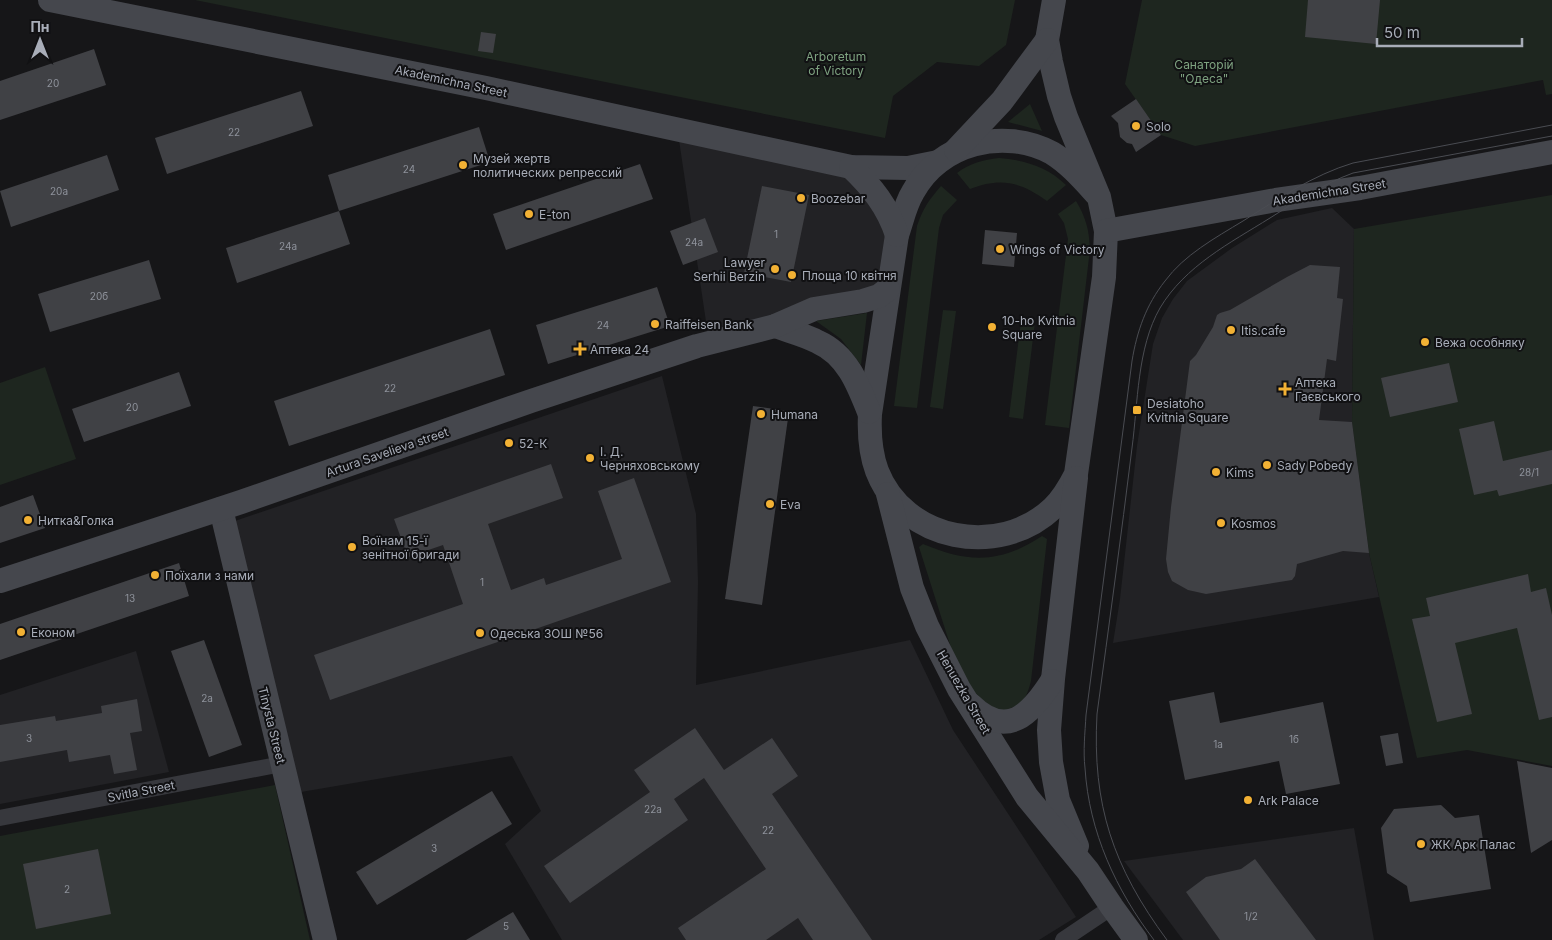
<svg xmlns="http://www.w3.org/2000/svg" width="1552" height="940" viewBox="0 0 1552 940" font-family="Inter,sans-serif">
  <rect width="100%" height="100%" fill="#161618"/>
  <g fill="#222225">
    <polygon points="679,140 821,167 867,187 886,228 887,268 876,290 708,335"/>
    <polygon points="1332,208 1354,229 1352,422 1369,553 1379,597 1113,643 1120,599 1137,446 1153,344 1162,318 1173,299 1187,281 1232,248 1277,220"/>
    <polygon points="662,376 696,514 698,582 696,685 910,640 953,730 1076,917 1039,940 562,940 505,844 541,811 512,756 301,792 235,521"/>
    <polygon points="136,651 169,772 0,804 0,695"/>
    <polygon points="1354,828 1374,940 1183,940 1124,861"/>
  </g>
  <g fill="#1e261f">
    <polygon points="195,0 1015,0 1006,45 979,66 937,62 893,96 885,138"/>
    <polygon points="1142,0 1552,0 1552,94 1546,95 1543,80 1195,146 1161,135 1125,84"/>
    <polygon points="1030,104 1042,131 1008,122"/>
    <path d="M 999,158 C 1025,160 1048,167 1066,185 L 1047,201 C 1021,182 1001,177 970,189 L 957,173 C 970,163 983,160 999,158 Z"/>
    <path d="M 941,186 L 957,200 L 943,215 L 939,228 L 917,408 L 894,406 L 917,226 C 923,208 929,200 941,186 Z"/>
    <polygon points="1552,195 1552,766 1467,750 1417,758 1369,553 1352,422 1354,229"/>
    <path d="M 1076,201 C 1086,218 1089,229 1090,249 L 1069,428 L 1045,425 L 1068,239 L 1064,223 L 1058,214 Z"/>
    <polygon points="943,310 956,311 943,409 930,407"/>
    <polygon points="867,313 861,365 841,339 816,321"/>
    <polygon points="1021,321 1035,322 1023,419 1009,417"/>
    <polygon points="45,367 76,459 0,485 0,383"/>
    <path d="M 1042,536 L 1047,539 L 1031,681 C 1025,704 1021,705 999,712 L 980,698 L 972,689 L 952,651 L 919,547 L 923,544 C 968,563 1000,564 1042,536 Z"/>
    <polygon points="275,785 310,940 0,940 0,836"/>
  </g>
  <g fill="#404145">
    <polygon points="1308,0 1380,0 1376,44 1305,37"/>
    <polygon points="481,32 496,34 493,53 478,51"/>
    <polygon points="94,49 106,85 0,120 0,81"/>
    <polygon points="301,91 313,126 167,174 155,138"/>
    <polygon points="1136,99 1161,135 1136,152 1132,144 1127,143 1120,137 1118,123 1111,116"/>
    <polygon points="479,127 490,162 339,211 328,175"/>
    <polygon points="107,155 119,190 11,227 0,191"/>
    <polygon points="640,164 653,199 506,250 493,214"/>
    <polygon points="762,186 809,195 791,282 744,273"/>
    <polygon points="339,211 350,244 237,283 226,248"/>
    <polygon points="705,218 718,252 683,265 670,231"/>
    <polygon points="985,230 1017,233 1014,267 982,264"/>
    <polygon points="149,260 161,299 50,332 38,294"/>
    <polygon points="1310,265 1340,267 1337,298 1343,299 1336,361 1327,359 1319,420 1352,422 1369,553 1343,551 1297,564 1295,576 1292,580 1206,594 1188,590 1172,581 1168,572 1166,559 1171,507 1190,361 1196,355 1213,327 1217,315 1220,313 1230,310 1287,277"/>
    <polygon points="657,287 670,326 548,364 536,325"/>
    <polygon points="490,329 505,375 289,446 274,401"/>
    <polygon points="1449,363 1458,402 1390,417 1381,378"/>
    <polygon points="179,372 191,406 84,442 72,409"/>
    <polygon points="753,406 789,411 762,605 725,599"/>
    <polygon points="1494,421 1503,461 1552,450 1552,484 1499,496 1497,490 1474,495 1459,429"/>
    <polygon points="551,464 563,498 488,524 511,590 544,578 546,585 622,559 598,491 634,478 671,582 330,700 314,655 463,604 443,545 408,557 394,519"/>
    <polygon points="33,495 45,528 0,543 0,507"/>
    <polygon points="179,563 189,596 0,660 0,624"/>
    <polygon points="1528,574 1531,592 1546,588 1552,615 1552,717 1539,720 1517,628 1455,643 1472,714 1437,722 1412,619 1430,616 1426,598"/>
    <polygon points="204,640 242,745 209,757 171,651"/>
    <polygon points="1214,692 1220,723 1323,702 1340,784 1286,794 1279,761 1185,780 1169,701"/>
    <polygon points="137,699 142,731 130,733 137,770 114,774 110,755 69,762 67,750 0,762 0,725 55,716 56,721 102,713 101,706"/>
    <polygon points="695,728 724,770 772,738 798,776 772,794 872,940 813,940 798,918 766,940 686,940 678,928 766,869 704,778 674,799 688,820 570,903 544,866 650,792 634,770"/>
    <polygon points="1398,733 1403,763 1386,766 1380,736"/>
    <polygon points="1517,761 1552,768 1552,840 1531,853"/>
    <polygon points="492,791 512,824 377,905 356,872"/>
    <polygon points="1441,805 1455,818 1479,815 1491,889 1410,902 1407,886 1387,873 1381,828 1394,809"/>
    <polygon points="98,849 111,914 36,929 23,864"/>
    <polygon points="1255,859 1316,940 1220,940 1186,892 1206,877 1241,869"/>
    <polygon points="513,912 530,940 466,940"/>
  </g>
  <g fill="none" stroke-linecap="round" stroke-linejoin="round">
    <g stroke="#37383d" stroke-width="16">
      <polyline points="0,818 282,764"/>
      <polyline points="1063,940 1112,907"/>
    </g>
    <g stroke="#45474d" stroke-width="24">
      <polyline points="50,0 486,88 851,167 908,168 938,162"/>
      <path d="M 1054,0 L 1047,40 L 1051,62 L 1059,96 L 1066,117 L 1099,197 L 1106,231 L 1104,277 L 1076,474 C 1070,486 1063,498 1053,508 C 999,559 904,541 877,471 C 870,452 869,434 870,414 L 897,235 C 902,221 905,205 913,192 C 939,143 1004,127 1052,153 C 1070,164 1085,182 1099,197"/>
      <polyline points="956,150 1002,101 1047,40"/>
      <path d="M 851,167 C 872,187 888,207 897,235"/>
      <polyline points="1106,231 1276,200 1360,188 1552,152"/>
      <path d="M 775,326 C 789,331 805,335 818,342 C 847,355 858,384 869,412"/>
      <polyline points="1076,478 1053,679 1049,730 1051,762 1058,800 1077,846"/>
      <polyline points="888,494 912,588 927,626 959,689 1027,797 1088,871 1112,907 1136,940"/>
      <polyline points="221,509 325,940"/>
      <polyline points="0,581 241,502 531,401 697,346 775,326 814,309 863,301 879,296 888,289"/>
      <path d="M 971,705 C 1007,740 1031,714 1052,681"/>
    </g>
    <g stroke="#4a4c52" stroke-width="1">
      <path d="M 1154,940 C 1116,890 1089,832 1085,768 C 1083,751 1085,733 1086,715 L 1132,361 C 1137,331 1146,305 1165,281 C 1184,255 1215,238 1243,221 C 1278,199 1313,175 1353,163 L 1552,125"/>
      <path d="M 1167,940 C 1113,867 1092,805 1097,714 C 1109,625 1121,537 1132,448 C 1138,403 1137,348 1160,308 C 1185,266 1230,243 1270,218 C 1297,201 1323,184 1353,173 L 1552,136"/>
    </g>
  </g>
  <g fill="#f2b134" stroke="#111113" stroke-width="2">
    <circle cx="1136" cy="126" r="5"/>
    <circle cx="463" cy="165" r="5"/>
    <circle cx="801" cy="198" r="5"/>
    <circle cx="529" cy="214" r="5"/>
    <circle cx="1000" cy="249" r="5"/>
    <circle cx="775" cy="269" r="5"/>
    <circle cx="792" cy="275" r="5"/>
    <circle cx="655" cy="324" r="5"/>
    <circle cx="992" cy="327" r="5"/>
    <circle cx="1231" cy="330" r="5"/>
    <circle cx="1425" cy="342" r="5"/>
    <path d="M577.5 341.5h5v5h5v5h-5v5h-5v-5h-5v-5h5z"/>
    <path d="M1282.5 381.5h5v5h5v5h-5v5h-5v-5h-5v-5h5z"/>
    <rect x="1132" y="405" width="10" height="10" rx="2.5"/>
    <circle cx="761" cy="414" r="5"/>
    <circle cx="509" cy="443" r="5"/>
    <circle cx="590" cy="458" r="5"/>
    <circle cx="1267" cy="465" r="5"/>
    <circle cx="1216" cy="472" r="5"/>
    <circle cx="770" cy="504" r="5"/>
    <circle cx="28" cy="520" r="5"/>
    <circle cx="1221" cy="523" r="5"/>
    <circle cx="352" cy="547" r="5"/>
    <circle cx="155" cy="575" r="5"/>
    <circle cx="21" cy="632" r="5"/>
    <circle cx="480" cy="633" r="5"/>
    <circle cx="1248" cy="800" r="5"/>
    <circle cx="1421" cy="844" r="5"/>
  </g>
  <g text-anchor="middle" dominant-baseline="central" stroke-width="4" stroke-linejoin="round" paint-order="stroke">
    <g font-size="10" fill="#8e929b">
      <text x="53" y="83">20</text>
      <text x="234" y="132">22</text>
      <text x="409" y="169">24</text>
      <text x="59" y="191">20а</text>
      <text x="776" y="234">1</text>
      <text x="694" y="242">24а</text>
      <text x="288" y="246">24а</text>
      <text x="99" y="296">20б</text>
      <text x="603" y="325">24</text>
      <text x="390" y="388">22</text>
      <text x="132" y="407">20</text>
      <text x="1529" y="472">28/1</text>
      <text x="482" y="582">1</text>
      <text x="130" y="598">13</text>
      <text x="207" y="698">2а</text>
      <text x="29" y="738">3</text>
      <text x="1294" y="739">1б</text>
      <text x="1218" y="744">1а</text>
      <text x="653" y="809">22а</text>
      <text x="768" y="830">22</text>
      <text x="434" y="848">3</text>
      <text x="67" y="889">2</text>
      <text x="1251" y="916">1/2</text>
      <text x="506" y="926">5</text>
    </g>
    <g font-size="12" fill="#7fa381" stroke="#111113">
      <text x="836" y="56">Arboretum<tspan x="836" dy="14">of Victory</tspan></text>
      <text x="1204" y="64">Санаторій<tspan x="1204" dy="14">"Одеса"</tspan></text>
    </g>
    <g font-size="12" fill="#a8adb8" stroke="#111113">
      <text transform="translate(451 81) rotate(12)">Akademichna Street</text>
      <text transform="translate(1329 192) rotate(-9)">Akademichna Street</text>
      <text transform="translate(387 452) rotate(-19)">Artura Savelieva street</text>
      <text transform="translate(964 692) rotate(60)">Henuezka Street</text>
      <text transform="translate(272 725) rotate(76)">Tinysta Street</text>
      <text transform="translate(141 791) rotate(-11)">Svitla Street</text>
    </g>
    <g font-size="12" fill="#a8adb8" stroke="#111113" text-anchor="start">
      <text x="1146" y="126">Solo</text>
      <text x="473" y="158">Музей жертв<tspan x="473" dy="14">политических репрессий</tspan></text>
      <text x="811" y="198">Boozebar</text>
      <text x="539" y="214">E-ton</text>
      <text x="1010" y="249">Wings of Victory</text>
      <text x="765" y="262" text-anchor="end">Lawyer<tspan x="765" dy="14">Serhii Berzin</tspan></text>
      <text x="802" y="275">Площа 10 квітня</text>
      <text x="1002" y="320">10-ho Kvitnia<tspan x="1002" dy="14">Square</tspan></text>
      <text x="665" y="324">Raiffeisen Bank</text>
      <text x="1241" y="330">Itis.cafe</text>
      <text x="1435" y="342">Вежа особняку</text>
      <text x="590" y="349">Аптека 24</text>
      <text x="1295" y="382">Аптека<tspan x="1295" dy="14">Гаєвського</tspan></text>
      <text x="1147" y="403">Desiatoho<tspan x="1147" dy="14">Kvitnia Square</tspan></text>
      <text x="771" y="414">Humana</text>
      <text x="519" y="443">52-К</text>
      <text x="600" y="451">І. Д.<tspan x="600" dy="14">Черняховському</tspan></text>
      <text x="1277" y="465">Sady Pobedy</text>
      <text x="1226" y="472">Kims</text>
      <text x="780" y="504">Eva</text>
      <text x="38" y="520">Нитка&amp;Голка</text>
      <text x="1231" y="523">Kosmos</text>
      <text x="362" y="540">Воїнам 15-ї<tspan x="362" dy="14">зенітної бригади</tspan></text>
      <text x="165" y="575">Поїхали з нами</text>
      <text x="31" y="632">Економ</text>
      <text x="490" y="633">Одеська ЗОШ №56</text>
      <text x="1258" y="800">Ark Palace</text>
      <text x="1431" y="844">ЖК Арк Палас</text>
    </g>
  </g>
  <g transform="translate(40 40)" stroke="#111113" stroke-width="4" paint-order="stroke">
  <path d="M0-4L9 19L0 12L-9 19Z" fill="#a8adb8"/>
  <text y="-8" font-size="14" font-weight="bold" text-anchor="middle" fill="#a8adb8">Пн</text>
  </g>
  <path d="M1377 38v8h145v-8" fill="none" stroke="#a8adb8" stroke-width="2.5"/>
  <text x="1384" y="38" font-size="15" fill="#a8adb8" stroke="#111113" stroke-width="4" paint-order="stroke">50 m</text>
</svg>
